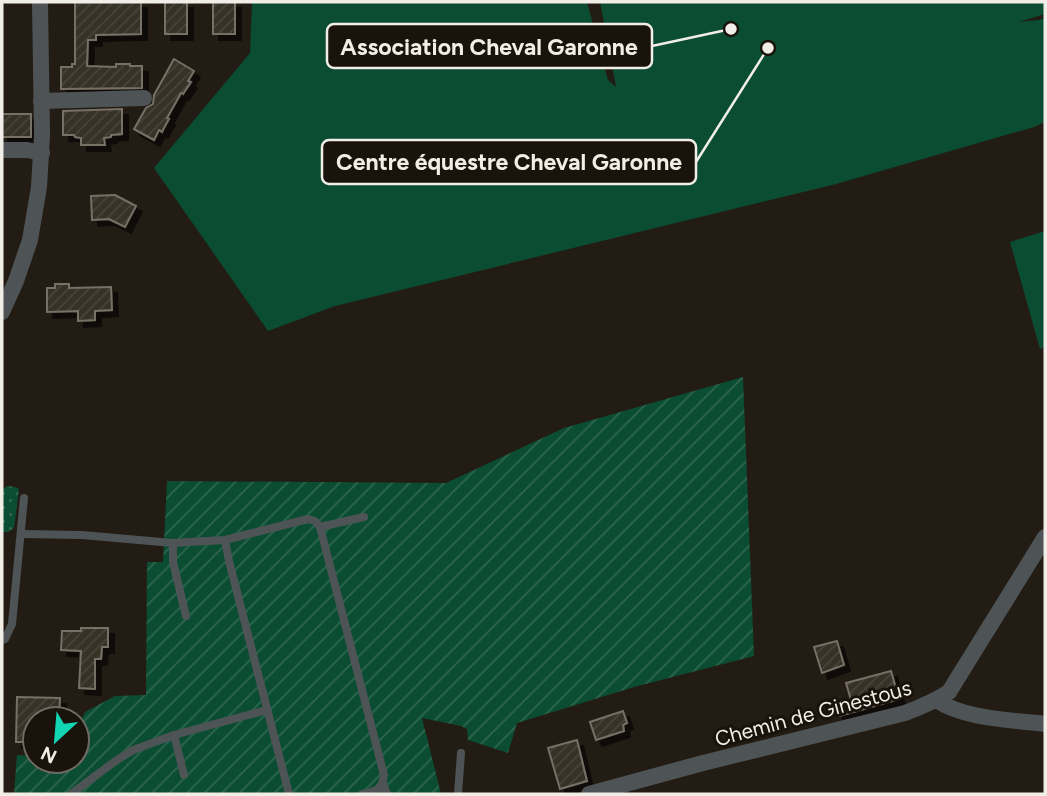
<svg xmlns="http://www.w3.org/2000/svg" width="1047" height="796" viewBox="0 0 1047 796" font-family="Figtree,sans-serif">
  <defs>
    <pattern id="park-dots" width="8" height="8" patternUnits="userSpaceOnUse" patternTransform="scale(1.75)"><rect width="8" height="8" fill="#0b4d32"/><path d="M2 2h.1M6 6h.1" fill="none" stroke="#2f6750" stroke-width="1.8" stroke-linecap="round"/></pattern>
    <pattern id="garden-furrows" width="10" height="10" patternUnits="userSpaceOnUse" patternTransform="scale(1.75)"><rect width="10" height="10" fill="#0b4d32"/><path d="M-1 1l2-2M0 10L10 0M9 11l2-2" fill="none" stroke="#2f6750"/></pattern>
    <pattern id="building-hatch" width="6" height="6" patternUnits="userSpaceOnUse" patternTransform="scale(1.75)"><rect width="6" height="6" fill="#363027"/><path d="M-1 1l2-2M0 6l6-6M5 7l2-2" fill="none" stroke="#4a443c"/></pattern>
    <filter id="shadow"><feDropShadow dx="6" dy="6" stdDeviation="0" flood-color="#0009"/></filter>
  </defs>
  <rect width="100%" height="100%" fill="#221c14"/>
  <g fill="#0b4d32">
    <polygon points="252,2 587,2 608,80 616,87 600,2 1045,2 1045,14 1019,22 1039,20 1045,18 1045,122 1034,127 836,184 335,306 268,331 154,168 250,53"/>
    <polygon points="1045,231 1045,347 1040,349 1010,242"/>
  </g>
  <polygon fill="url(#park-dots)" points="8,486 15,487 19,489 14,528 8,532 2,532 2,489"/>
  <polygon fill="url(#garden-furrows)" points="743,377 754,656 634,687 517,723 508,753 468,740 467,729 461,726 422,718 441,794 14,794 17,755 35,756 35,761 77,761 77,729 85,712 115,696 146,695 147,562 163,562 167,481 446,483 564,428"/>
  <g fill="url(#building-hatch)" stroke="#766f65" stroke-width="2" filter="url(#shadow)">
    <polygon points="75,2 141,2 141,34 96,35 96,40 88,40 87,66 116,67 116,64 130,64 130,66 142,66 142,88 61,89 61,67 72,67 72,64 75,64"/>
    <rect x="165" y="2" width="22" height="32"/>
    <rect x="213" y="2" width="22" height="32"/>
    <polygon points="174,59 194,71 188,81 191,82 183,94 181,93 167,118 169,119 165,126 162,132 159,130 154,140 134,129 146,108 153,104 154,95"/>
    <polygon points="122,109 122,134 111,135 111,137 104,138 105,145 81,145 81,138 75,137 74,135 63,135 63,111"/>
    <rect x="2" y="114" width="29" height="23"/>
    <polygon points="115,195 136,206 125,227 109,219 92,220 91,196"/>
    <polygon points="55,284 69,284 69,288 111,287 112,310 95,311 95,320 78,321 78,311 47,312 47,288 55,288"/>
    <polygon points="81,628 108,628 108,647 102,647 101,659 95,659 95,689 79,688 81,651 61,650 62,631 81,631"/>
    <polygon points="837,641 844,665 822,673 814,647"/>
    <polygon points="891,671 899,699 839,716 832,704 851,700 846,683"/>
    <polygon points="17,697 60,698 59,715 45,715 45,719 35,719 35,742 16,742"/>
    <polygon points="623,711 627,723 623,725 624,731 596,740 590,722"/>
    <polygon points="577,740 587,781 560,789 548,748"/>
  </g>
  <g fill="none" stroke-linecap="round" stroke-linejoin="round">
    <g stroke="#4e5455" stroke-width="8">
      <polyline points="320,527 364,517"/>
      <path d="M 21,534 L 82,535 L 173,543 L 225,540 L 308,519 L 315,521 L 320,527 L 384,775 C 382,790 376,791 362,794"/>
      <polyline points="225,540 229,561 289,794"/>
      <polyline points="173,543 173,562 186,616"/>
      <polyline points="2,640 5,639 12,624 24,498"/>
      <polyline points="174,735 184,775"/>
      <polyline points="383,783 387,794"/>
      <polyline points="71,794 114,762 133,750 174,735 267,710"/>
      <polyline points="458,794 461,753"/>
    </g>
    <g stroke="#4e5455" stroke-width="16">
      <polyline points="41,101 144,98"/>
      <polyline points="2,150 27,150 42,153"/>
      <polyline points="2,312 16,281 30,240 39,187 42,135 40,2"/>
      <path d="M 936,700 C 964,719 1011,720 1045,724"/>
      <path d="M 589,794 L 703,763 L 905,713 C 921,707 935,701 949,692 L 1045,537"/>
    </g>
  </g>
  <g text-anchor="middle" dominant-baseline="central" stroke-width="6" stroke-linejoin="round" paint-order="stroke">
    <g font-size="21" fill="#f1ede7" stroke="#19130b">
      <text transform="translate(813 713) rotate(-15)">Chemin de Ginestous</text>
    </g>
  </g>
  <path fill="none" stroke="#f1ede7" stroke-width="2.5" d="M731 29L652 46M768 48L696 162"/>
  <g fill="#f1ede7" stroke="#19130b" stroke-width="2.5">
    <circle cx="731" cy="29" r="7"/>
    <circle cx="768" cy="48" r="7"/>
  </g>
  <g fill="#19130b" stroke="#f1ede7" stroke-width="2.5">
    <rect x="327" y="24" width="325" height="44" rx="7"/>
    <rect x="322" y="140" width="374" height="44" rx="7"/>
  </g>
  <g font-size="23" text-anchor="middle" font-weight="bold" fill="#f1ede7">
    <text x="489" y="55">Association Cheval Garonne</text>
    <text x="509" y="170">Centre équestre Cheval Garonne</text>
  </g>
  <rect width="1047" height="796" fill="none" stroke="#f1ede7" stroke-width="7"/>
  <g transform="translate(56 740) rotate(206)"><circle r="33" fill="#19130b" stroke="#6f6a63" stroke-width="2"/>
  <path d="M0-5L12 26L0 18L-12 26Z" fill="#12d5b4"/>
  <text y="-10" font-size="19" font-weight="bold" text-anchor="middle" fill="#f1ede7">N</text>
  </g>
</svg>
